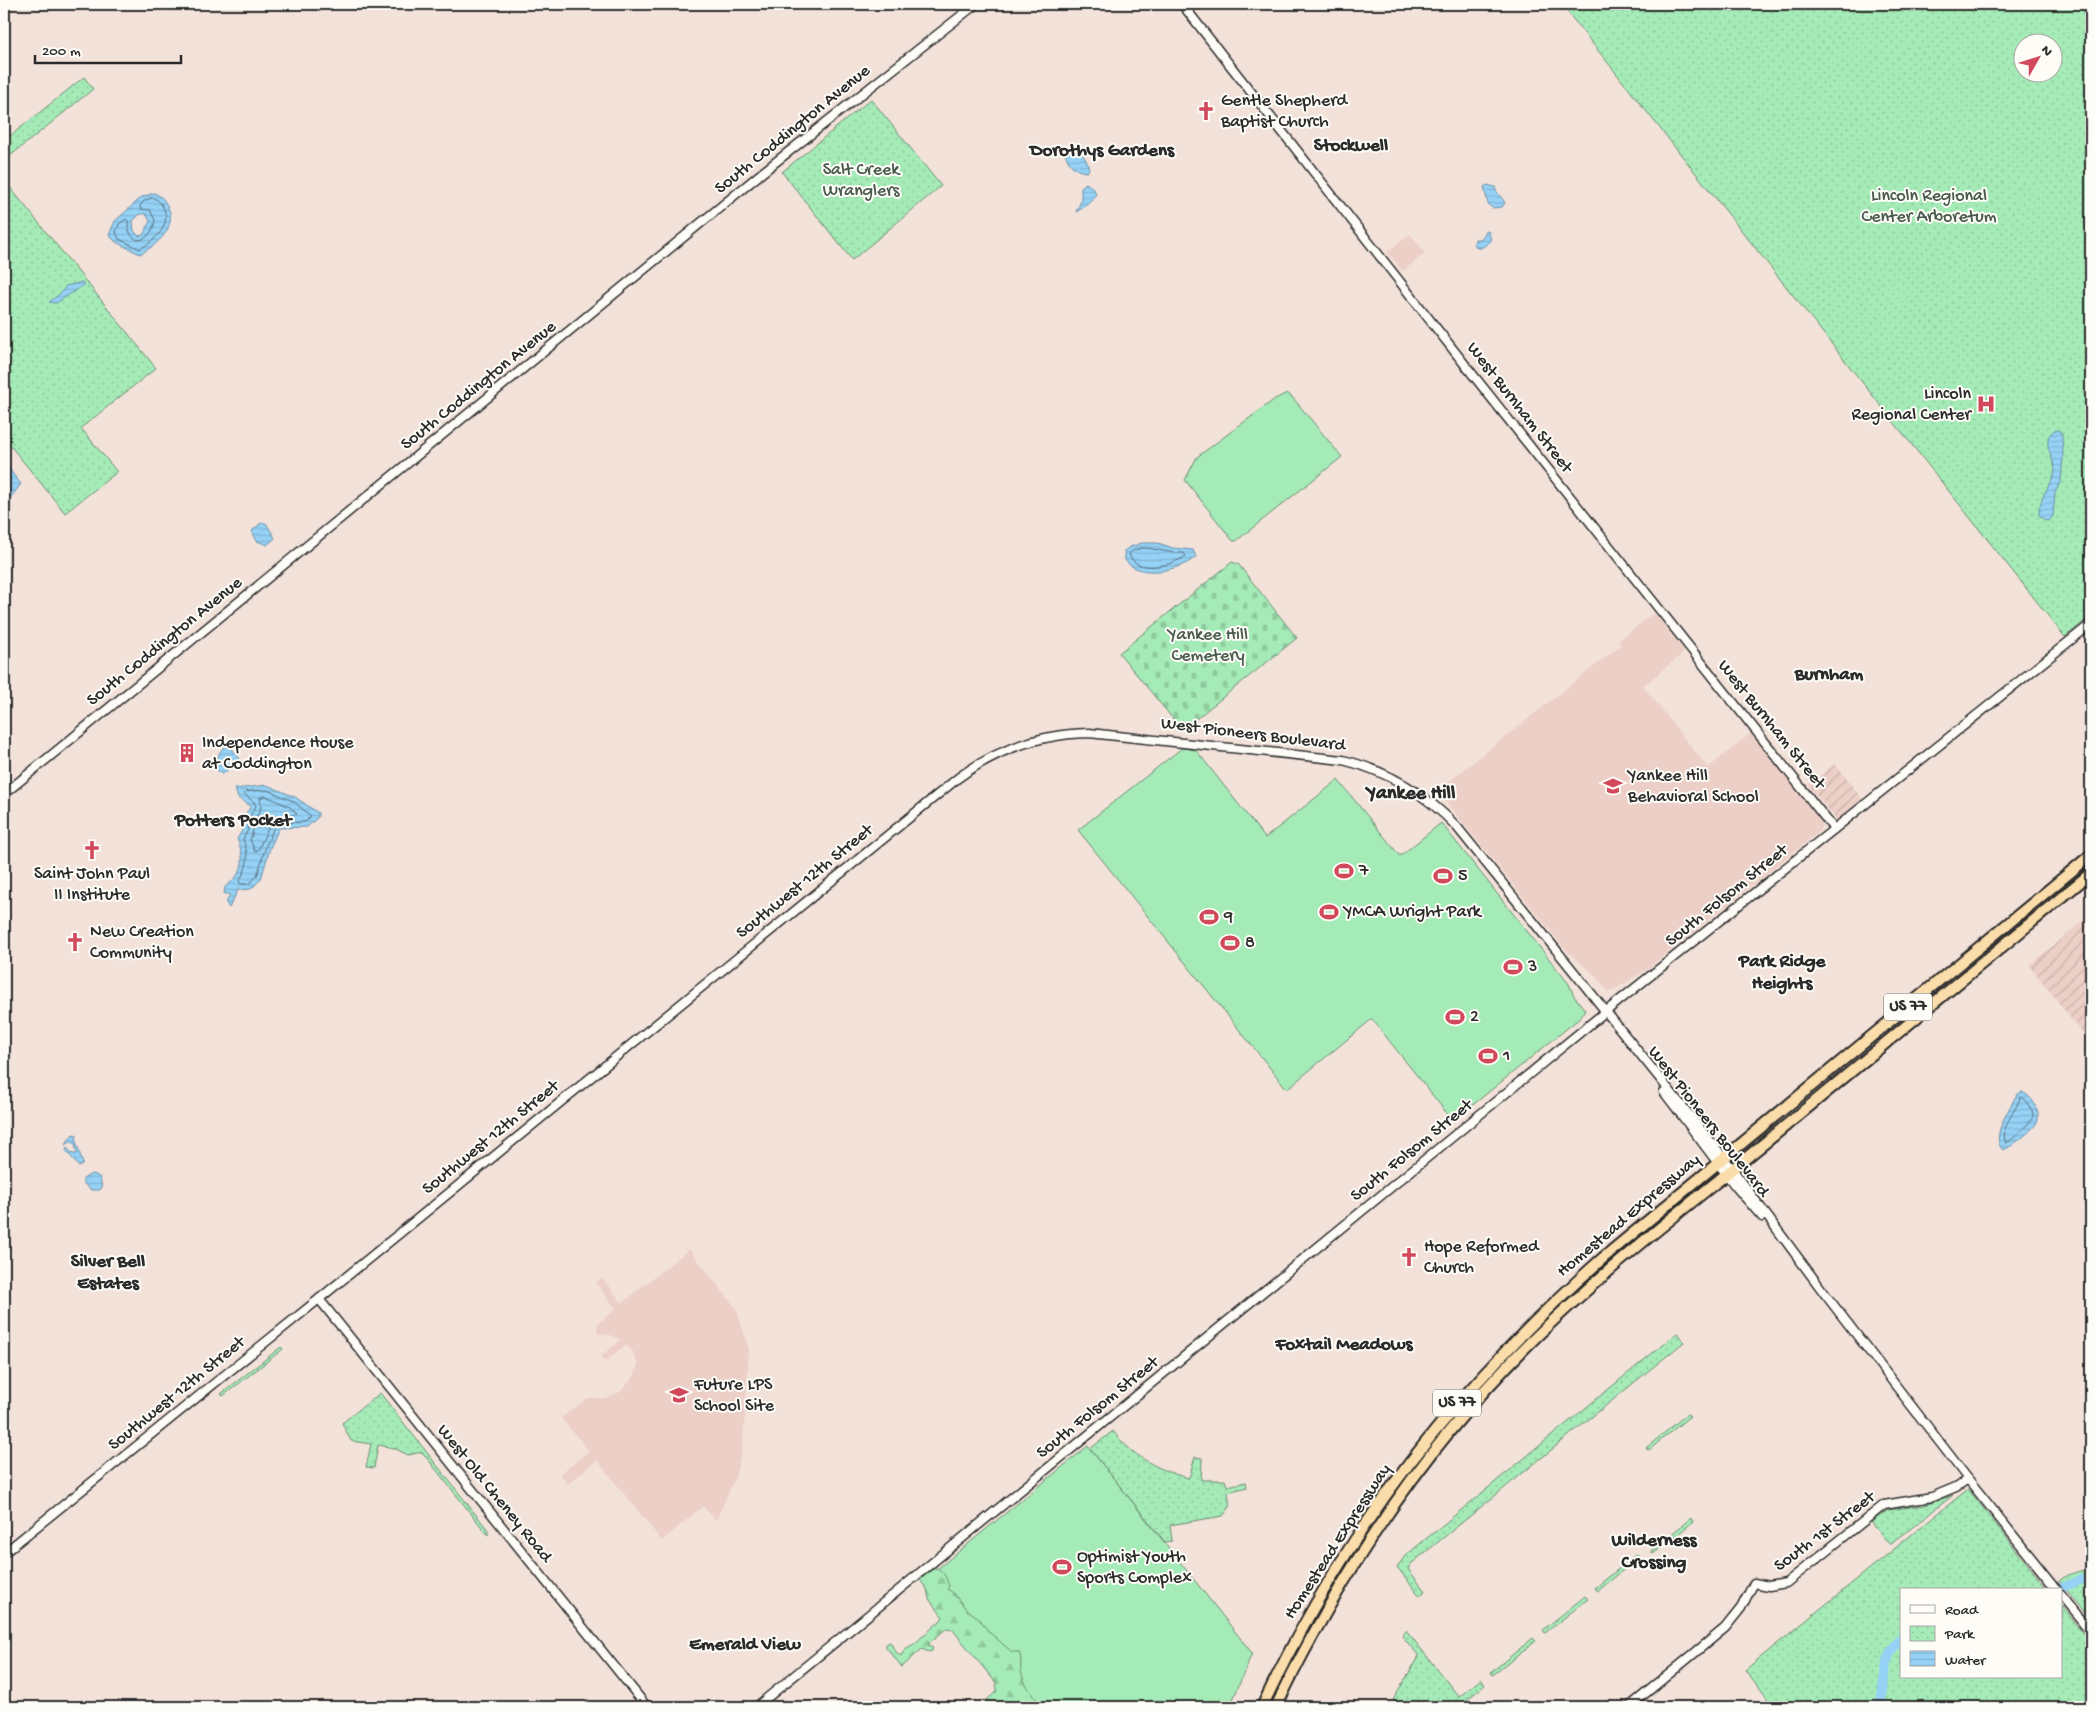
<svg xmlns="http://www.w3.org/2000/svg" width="2095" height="1711" viewBox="0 0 2095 1711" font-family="'Gochi Hand',sans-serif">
  <defs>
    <pattern id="industrial-furrows" width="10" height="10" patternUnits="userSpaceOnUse" patternTransform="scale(1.25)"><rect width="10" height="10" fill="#eccfc6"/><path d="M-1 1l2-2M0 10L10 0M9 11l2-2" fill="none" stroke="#cbb2aa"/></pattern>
    <pattern id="forest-firs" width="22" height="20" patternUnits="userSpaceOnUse" patternTransform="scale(1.25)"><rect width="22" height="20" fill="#a5ebb7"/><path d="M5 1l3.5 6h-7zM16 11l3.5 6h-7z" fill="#8eca9e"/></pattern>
    <pattern id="cemetery-stones" width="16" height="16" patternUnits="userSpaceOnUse" patternTransform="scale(1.25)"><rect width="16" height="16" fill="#a5ebb7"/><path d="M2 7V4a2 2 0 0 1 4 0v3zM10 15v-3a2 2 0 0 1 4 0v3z" fill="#8eca9e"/></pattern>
    <pattern id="park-dots" width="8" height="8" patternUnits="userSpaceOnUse" patternTransform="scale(1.25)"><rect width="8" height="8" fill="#a5ebb7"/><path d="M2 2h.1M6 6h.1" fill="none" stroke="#8eca9e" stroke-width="1.8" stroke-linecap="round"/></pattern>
    <pattern id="water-rules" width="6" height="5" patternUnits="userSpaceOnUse" patternTransform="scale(1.25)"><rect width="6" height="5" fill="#95d2f6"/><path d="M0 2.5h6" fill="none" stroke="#81b4d3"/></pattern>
  </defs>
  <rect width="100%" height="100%" fill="#f3e2da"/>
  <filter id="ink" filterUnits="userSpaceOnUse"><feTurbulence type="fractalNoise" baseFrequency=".02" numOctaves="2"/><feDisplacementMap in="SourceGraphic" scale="10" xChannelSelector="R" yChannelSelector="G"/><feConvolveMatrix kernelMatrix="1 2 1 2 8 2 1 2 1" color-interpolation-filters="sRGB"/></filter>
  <g filter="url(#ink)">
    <g fill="#eccfc6">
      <polygon points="1410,234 1425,253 1403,271 1387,252"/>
      <polygon points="1654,613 1685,652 1643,686 1708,768 1751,733 1822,822 1820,831 1646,970 1609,993 1596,976 1567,951 1437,791 1621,645 1618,641"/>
      <polygon points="689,1249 736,1308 749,1349 745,1415 742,1448 735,1478 716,1520 703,1506 662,1541 597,1460 568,1484 560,1474 589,1451 561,1418 588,1398 605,1398 620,1392 634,1377 638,1364 633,1352 626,1345 605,1361 601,1356 621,1340 610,1335 597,1333 598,1323 616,1309 596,1283 602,1278 622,1303"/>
    </g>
    <g fill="url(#industrial-furrows)">
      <polygon points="1835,764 1863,800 1837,820 1808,785"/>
      <polygon points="2091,915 2091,1044 2029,965"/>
    </g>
    <g fill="#a5ebb7" stroke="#688b71">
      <polygon points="1287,393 1293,398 1342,457 1236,541 1233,541 1185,480 1197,457 1275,399"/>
      <polygon points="1182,748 1196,750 1265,838 1338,780 1400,856 1441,823 1569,984 1574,996 1585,1010 1581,1017 1453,1121 1372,1019 1287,1089 1078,830"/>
      <polygon points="1088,1446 1252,1653 1230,1707 1029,1707 925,1579"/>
    </g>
    <path fill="url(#forest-firs)" stroke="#688b71" d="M 937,1568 C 944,1572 947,1579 949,1586 L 947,1589 L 952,1592 L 967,1610 L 979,1618 L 988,1631 L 1012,1652 L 1019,1652 C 1022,1659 1020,1664 1021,1671 C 1024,1685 1034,1698 1045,1707 L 979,1707 L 997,1691 L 996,1683 L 952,1629 L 947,1628 L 929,1643 L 929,1645 L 933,1647 L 932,1651 L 929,1652 L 922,1649 L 902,1667 L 886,1647 L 886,1644 L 890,1642 L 896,1652 L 901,1656 L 905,1649 L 914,1644 L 940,1621 L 943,1617 L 929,1599 L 927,1589 L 920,1580 L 931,1570 Z"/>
    <polygon fill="url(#cemetery-stones)" stroke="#688b71" points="1232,562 1238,564 1297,638 1182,730 1119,653"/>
    <g fill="url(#park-dots)" stroke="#688b71" fill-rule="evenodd">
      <path d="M 1561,4 L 2091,4 L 2091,616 L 2065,637 ZM 2022,42 L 2052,42 L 2052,72 L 2022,72 Z"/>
      <polygon points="84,77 93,89 4,161 4,141"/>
      <polygon points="871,99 941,186 852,260 782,172"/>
      <polygon points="4,180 156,368 81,428 117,472 65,513 4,438"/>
      <polygon points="1677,1333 1684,1342 1411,1564 1408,1569 1425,1591 1420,1596 1397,1567 1405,1556"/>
      <polygon points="281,1347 283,1349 223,1396 221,1394"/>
      <polygon points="380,1393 488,1530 488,1535 422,1452 408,1455 394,1448 378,1445 374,1468 366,1467 371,1444 351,1441 342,1423"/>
      <polygon points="1687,1414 1690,1416 1649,1450 1646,1448"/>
      <path d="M 1113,1431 C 1132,1456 1159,1471 1189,1478 L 1195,1457 L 1202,1458 L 1201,1480 L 1225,1480 L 1227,1486 L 1246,1482 L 1247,1487 L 1228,1492 L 1230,1507 L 1223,1516 L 1170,1525 L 1172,1541 L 1165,1542 L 1090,1449 Z"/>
      <polygon points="1968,1489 2048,1590 1901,1590 1901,1677 2061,1677 2061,1606 2091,1643 2091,1697 2078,1707 1775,1707 1745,1670"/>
      <polygon points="1953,1495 1890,1545 1871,1522 1888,1510 1925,1505"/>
      <polygon points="1691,1518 1693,1522 1653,1554 1651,1551"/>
      <polygon points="1637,1554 1639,1557 1598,1591 1595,1588"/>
      <polygon points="2091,1568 2091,1620 2059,1581 2067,1575"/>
      <polygon points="1585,1596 1588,1599 1545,1633 1543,1630"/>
      <polygon points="1406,1630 1459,1697 1481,1679 1485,1685 1464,1702 1468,1707 1399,1707 1393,1700 1419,1656 1402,1636"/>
      <polygon points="1533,1638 1536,1641 1493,1675 1491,1672"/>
    </g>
    <g fill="url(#water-rules)" stroke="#6b8fa5" fill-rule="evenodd">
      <path d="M 1069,146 C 1080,149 1087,158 1089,169 L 1087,172 C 1075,172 1066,162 1065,151 Z"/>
      <polygon points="1086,183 1094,189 1096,194 1089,204 1076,212 1081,201 1081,187"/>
      <path d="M 1487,185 L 1495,187 C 1496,193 1502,197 1505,203 L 1502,207 L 1492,208 L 1488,204 L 1484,187 Z"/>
      <path d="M 154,193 C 161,196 163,198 167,205 C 179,227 157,245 140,254 L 116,242 L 109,235 L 115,221 L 142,197 ZM 140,214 L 146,214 L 150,221 L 143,235 L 139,236 L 134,231 L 133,221 Z"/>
      <polygon points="1486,231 1489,232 1491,241 1481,248 1477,248 1474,244 1475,239 1481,239"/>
      <polygon points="82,282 84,285 56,303 49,302 61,293 66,286"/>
      <path d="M 2055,430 L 2060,431 L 2062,435 L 2063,457 L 2061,480 L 2055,493 L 2053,516 L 2050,520 L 2046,521 L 2039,515 C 2038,496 2056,480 2055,470 C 2053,457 2040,439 2055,430 Z"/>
      <polygon points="4,463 21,484 4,506"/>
      <polygon points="261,523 266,523 275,538 267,545 257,541 252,531"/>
      <path d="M 1142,543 L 1158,543 L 1173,548 L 1193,550 L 1196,557 C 1179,571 1139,579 1125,560 L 1124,551 L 1130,547 Z"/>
      <path d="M 225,746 L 230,746 L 240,759 L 224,773 L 221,774 L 215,768 C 216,760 219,751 225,746 Z"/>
      <path d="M 267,785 L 295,797 L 318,813 L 318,817 L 307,827 L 279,828 L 270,848 L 261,879 L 251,889 L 238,890 L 229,908 L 226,903 L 230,894 L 224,894 L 225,887 C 244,873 246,860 237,839 L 243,829 L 243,818 L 251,806 L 238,798 L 235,789 Z"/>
      <path d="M 2022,1092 C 2031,1095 2042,1112 2037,1122 C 2034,1129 2011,1148 2003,1150 C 1989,1137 2011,1107 2017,1094 Z"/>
      <polygon points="73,1134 77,1135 76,1141 83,1164 79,1167 66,1150 67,1148 73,1154 77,1154 75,1144 71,1142 65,1145"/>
      <polygon points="91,1174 96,1175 100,1178 102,1187 100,1190 91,1190 83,1183 83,1179"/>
    </g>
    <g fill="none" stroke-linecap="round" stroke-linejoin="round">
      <g stroke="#556e7c" stroke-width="1">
        <path d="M 153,198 C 159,200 161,203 164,209 C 171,227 154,241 140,249 L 119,239 L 116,232 L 119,224 L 126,219 L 128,221 C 128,249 152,243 155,220 L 150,210 L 141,209 L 140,206 L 144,201 Z"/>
        <path d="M 1142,548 C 1157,548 1170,554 1184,553 L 1186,556 C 1173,565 1136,575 1129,554 L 1132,551 Z"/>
        <path d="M 267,790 L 293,801 L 311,816 L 305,822 L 279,823 L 275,825 L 266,846 L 257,876 L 249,884 L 241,884 L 239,882 C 249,864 249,857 243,839 L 248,830 L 248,819 L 256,806 L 254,802 L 244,794 L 246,792 Z"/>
        <path d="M 266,796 L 290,807 L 297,814 L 272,820 L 258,850 L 255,852 L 250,839 C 254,833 252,826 255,820 C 259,811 263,809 260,798 Z"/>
        <path d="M 2020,1098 L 2023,1098 C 2029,1102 2034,1112 2033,1119 L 2010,1141 L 2006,1143 C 1999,1127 2016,1112 2020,1098 Z"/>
      </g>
      <g stroke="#95d2f6" stroke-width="9">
        <polyline points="2056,1590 2091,1576"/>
        <path d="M 1875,1707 L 1881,1701 C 1884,1678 1884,1655 1901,1638"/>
      </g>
      <g stroke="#2b2b2b" stroke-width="11">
        <g id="secondary">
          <polyline points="1182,4 1466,366 1834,829"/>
          <polyline points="4,794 763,172 976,4"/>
          <polyline points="1664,1092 1736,1187 1762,1217"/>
          <polyline points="319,1299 647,1707"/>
          <path d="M 4,1553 L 319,1299 L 958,778 C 997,749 1040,734 1089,733 L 1343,760 C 1388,771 1426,794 1457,827 L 1724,1158 L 1825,1294 L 1968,1479 L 2057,1590"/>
          <polyline points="2061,1595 2091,1632"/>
          <polyline points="756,1707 1605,1012 2091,624"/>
          <polyline points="1629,1707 1725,1628 1741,1608 1754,1583 1769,1586 1786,1583 1884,1505 1932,1497 1956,1487 1968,1479"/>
        </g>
      </g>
      <g stroke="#2b2b2b" stroke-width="14">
        <g id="highway">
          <path d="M 1262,1707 C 1346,1528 1455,1389 1603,1258 L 2091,855"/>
          <path d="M 1276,1707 C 1343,1568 1430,1439 1541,1332 C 1614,1262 1694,1201 1772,1137 C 1878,1049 1985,961 2091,873"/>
        </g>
      </g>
      <use href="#secondary" stroke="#fdfcf7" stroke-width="8"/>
      <use href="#highway" stroke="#fbddab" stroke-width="10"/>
    </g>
  </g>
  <defs>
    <g id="church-bare" transform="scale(1.5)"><path d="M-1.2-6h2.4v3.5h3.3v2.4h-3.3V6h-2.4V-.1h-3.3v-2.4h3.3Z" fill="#d1495b" stroke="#fdfcf7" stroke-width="2.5" paint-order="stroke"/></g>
    <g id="hospital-bare" transform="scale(1.5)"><path d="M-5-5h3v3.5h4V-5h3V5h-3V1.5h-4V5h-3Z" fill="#d1495b" stroke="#fdfcf7" stroke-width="2.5" paint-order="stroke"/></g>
    <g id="building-bare" transform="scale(1.5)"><path d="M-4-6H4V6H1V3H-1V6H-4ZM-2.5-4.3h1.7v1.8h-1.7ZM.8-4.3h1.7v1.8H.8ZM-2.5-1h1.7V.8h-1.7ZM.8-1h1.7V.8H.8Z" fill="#d1495b" stroke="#fdfcf7" stroke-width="2.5" paint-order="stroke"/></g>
    <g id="school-bare" transform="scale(1.5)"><path d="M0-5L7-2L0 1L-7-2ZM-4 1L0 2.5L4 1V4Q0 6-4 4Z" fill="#d1495b" stroke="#fdfcf7" stroke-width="2.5" paint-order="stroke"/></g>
    <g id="stadium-bare" transform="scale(1.5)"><path d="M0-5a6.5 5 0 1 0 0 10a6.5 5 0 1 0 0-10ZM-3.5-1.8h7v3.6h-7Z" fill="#d1495b" stroke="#fdfcf7" stroke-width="2.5" paint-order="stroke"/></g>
  </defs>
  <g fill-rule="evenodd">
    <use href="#church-bare" x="1206" y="111"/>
    <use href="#hospital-bare" x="1986" y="404"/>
    <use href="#building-bare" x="187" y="753"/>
    <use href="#school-bare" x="1613" y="786"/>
    <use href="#church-bare" x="92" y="850"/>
    <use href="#stadium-bare" x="1344" y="871"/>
    <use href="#stadium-bare" x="1443" y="876"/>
    <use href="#stadium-bare" x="1329" y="912"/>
    <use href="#stadium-bare" x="1209" y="917"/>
    <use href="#church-bare" x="75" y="942"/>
    <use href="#stadium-bare" x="1230" y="943"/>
    <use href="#stadium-bare" x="1513" y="967"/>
    <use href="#stadium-bare" x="1455" y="1017"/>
    <use href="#stadium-bare" x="1488" y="1056"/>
    <use href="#church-bare" x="1409" y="1257"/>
    <use href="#school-bare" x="679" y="1395"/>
    <use href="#stadium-bare" x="1062" y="1567"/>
  </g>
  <g text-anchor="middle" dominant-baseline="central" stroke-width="4" stroke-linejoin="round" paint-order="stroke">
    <g fill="#fdfcf7" stroke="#6a6a68" stroke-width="1">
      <rect x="1884" y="993.5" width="48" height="27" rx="4"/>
      <rect x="1433" y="1389.5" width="48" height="27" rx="4"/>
    </g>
    <g font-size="16" font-weight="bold" fill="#2b2b2b">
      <text x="1908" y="1007">US 77</text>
      <text x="1457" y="1403">US 77</text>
    </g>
    <g font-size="18" fill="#2b2b2b" stroke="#fdfcf7" text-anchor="start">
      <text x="1221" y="101">Gentle Shepherd<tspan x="1221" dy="21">Baptist Church</tspan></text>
      <text x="1971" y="394" text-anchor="end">Lincoln<tspan x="1971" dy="21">Regional Center</tspan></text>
      <text x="202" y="743">Independence House<tspan x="202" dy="21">at Coddington</tspan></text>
      <text x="1628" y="776">Yankee Hill<tspan x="1628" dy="21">Behavioral School</tspan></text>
      <text x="1359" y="871">7</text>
      <text x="92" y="874" text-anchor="middle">Saint John Paul<tspan x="92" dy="21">II Institute</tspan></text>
      <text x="1458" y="876">5</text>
      <text x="1344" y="912">YMCA Wright Park</text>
      <text x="1224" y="917">9</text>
      <text x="90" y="932">New Creation<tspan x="90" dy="21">Community</tspan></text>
      <text x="1245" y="943">8</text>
      <text x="1528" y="967">3</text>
      <text x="1470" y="1017">2</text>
      <text x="1503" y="1056">1</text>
      <text x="1424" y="1247">Hope Reformed<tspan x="1424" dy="21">Church</tspan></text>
      <text x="694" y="1385">Future LPS<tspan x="694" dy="21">School Site</tspan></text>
      <text x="1077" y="1557">Optimist Youth<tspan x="1077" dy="21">Sports Complex</tspan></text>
    </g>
    <g font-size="18" fill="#2b2b2b" stroke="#fdfcf7">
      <text transform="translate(793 130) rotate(-39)">South Coddington Avenue</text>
      <text transform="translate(479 386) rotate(-39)">South Coddington Avenue</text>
      <text transform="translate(1519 408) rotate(52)">West Burnham Street</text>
      <text transform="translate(165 642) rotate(-39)">South Coddington Avenue</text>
      <text transform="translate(1771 725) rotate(51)">West Burnham Street</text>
      <text transform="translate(1253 735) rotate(7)">West Pioneers Boulevard</text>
      <text transform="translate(805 882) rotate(-39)">Southwest 12th Street</text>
      <text transform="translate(1727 896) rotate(-39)">South Folsom Street</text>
      <text transform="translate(1708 1122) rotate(52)">West Pioneers Boulevard</text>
      <text transform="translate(491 1138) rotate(-39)">Southwest 12th Street</text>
      <text transform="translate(1412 1151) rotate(-39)">South Folsom Street</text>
      <text transform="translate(1629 1216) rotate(-40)">Homestead Expressway</text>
      <text transform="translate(177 1394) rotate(-39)">Southwest 12th Street</text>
      <text transform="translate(1098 1408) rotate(-39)">South Folsom Street</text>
      <text transform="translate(494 1494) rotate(51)">West Old Cheney Road</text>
      <text transform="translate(1825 1532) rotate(-37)">South 1st Street</text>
      <text transform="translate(1338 1542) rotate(-57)">Homestead Expressway</text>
    </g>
    <g font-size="18" fill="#4a5b4e" stroke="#fdfcf7">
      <text x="861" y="170">Salt Creek<tspan x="861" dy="21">Wranglers</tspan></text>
      <text x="1929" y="196">Lincoln Regional<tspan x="1929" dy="21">Center Arboretum</tspan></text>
      <text x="1208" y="635">Yankee Hill<tspan x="1208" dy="21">Cemetery</tspan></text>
    </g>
    <g font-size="19" font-weight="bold" fill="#2b2b2b" stroke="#fdfcf7">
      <text x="1351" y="146">Stockwell</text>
      <text x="1102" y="151">Dorothys Gardens</text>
      <text x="1829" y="675">Burnham</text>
      <text x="233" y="821">Potters Pocket</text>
      <text x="1782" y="962">Park Ridge<tspan x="1782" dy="22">Heights</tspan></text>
      <text x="108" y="1262">Silver Bell<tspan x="108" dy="22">Estates</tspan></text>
      <text x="1344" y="1345">Foxtail Meadows</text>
      <text x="1654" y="1541">Wilderness<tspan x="1654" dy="22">Crossing</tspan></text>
      <text x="745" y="1645">Emerald View</text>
    </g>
    <g font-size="20" font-weight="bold" fill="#2b2b2b" stroke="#fdfcf7">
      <text x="1411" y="794">Yankee Hill</text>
    </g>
  </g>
  <rect width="2095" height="1711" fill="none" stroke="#fdfcf7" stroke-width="20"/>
  <rect x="10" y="10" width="2075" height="1691" fill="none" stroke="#2b2b2b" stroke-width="2" filter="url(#ink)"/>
  <rect x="1900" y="1588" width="162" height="90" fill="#fdfcf7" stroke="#a9a8a5"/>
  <rect x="1910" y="1605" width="25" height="8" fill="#fdfcf7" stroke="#a9a8a5"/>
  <text x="1945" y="1614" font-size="15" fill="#2b2b2b">Road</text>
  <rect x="1910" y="1626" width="25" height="15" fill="url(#park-dots)" stroke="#a9a8a5"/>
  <text x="1945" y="1638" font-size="15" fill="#2b2b2b">Park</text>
  <rect x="1910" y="1651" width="25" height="15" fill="url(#water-rules)" stroke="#a9a8a5"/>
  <text x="1945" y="1664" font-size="15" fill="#2b2b2b">Water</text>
  <g transform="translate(2038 58) rotate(51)"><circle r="24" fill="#fdfcf7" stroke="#a9a8a5"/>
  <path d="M0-4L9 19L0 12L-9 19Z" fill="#d1495b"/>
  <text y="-8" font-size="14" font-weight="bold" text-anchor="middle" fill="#2b2b2b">N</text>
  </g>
  <path d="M35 55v8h146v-8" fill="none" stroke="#2b2b2b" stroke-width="2.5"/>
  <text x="42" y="55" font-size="15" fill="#2b2b2b" stroke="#fdfcf7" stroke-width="4" paint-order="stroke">200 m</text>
</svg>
